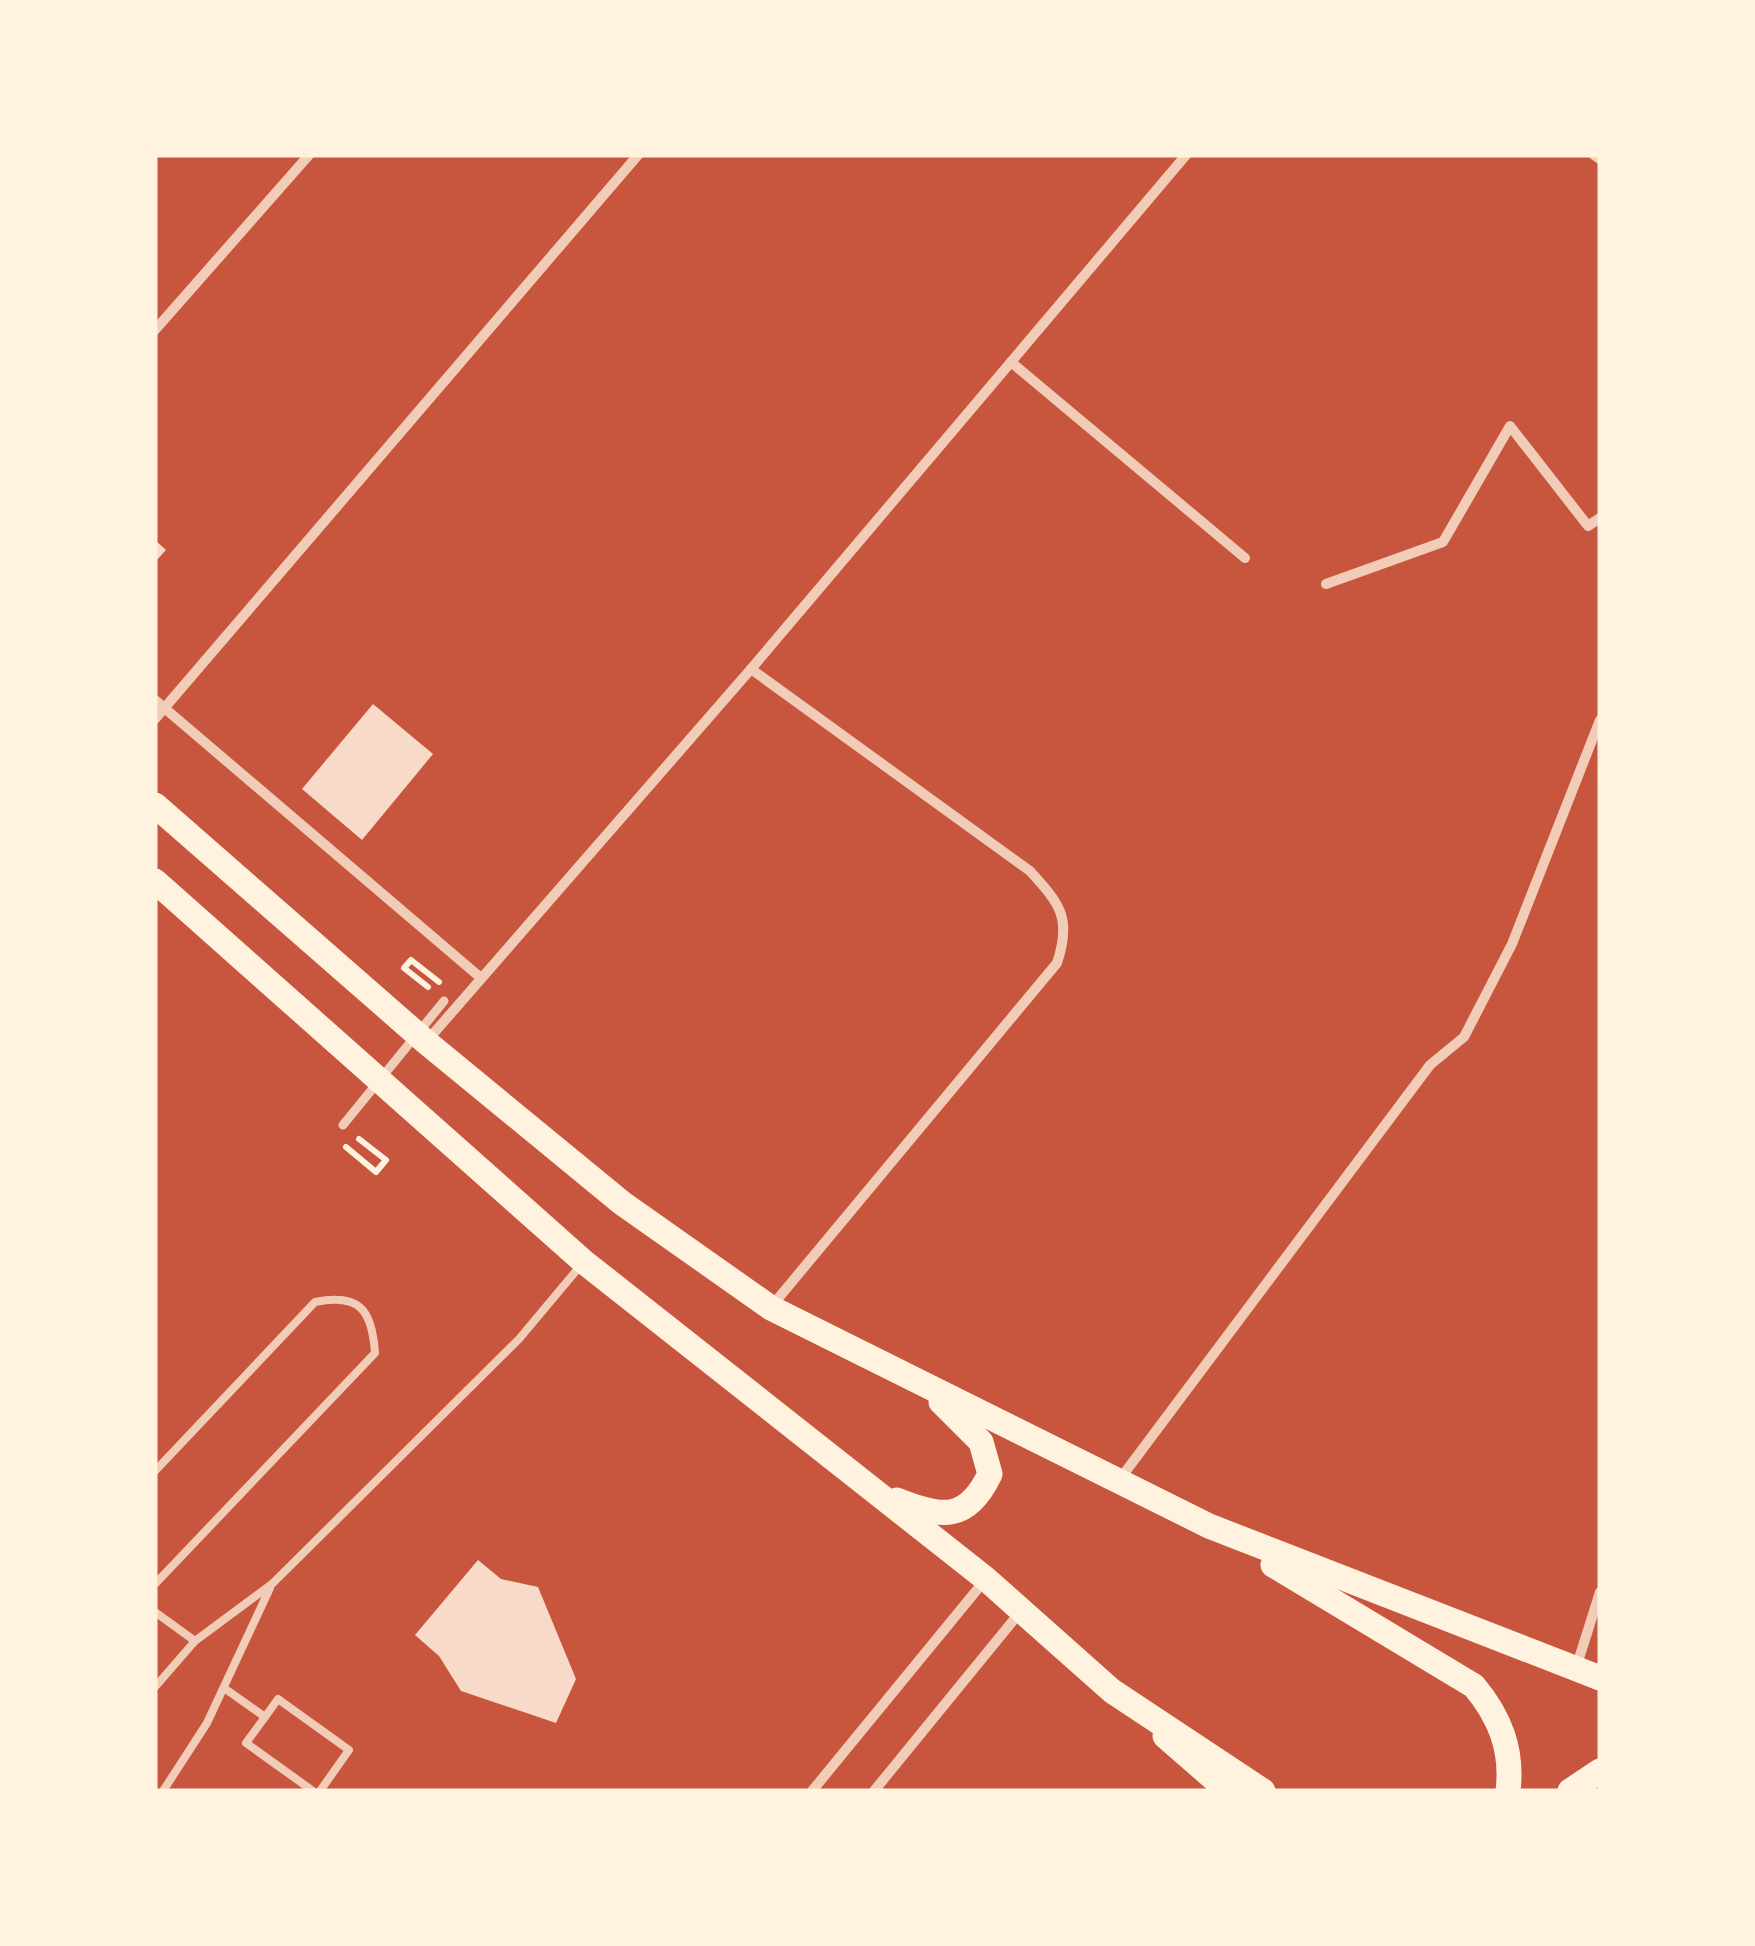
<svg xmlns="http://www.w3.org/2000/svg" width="1755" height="1946" viewBox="0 0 1755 1946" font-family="Quicksand,sans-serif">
  <rect width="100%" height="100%" fill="#c8553d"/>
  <g fill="#f7dbc8">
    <polygon points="155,540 166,550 155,562"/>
    <polygon points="373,704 433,754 362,840 302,789"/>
    <polygon points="478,1560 501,1579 538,1587 576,1679 556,1723 461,1691 439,1656 415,1635"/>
  </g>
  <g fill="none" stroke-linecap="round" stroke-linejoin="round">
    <g stroke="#fff3e0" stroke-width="6">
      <polyline points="428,987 404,968 411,960 439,982"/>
      <polyline points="346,1147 376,1172 386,1160 359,1139"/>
    </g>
    <g stroke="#f1ccb7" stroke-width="8">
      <path d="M 155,1471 L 315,1302 C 360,1293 372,1310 375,1353 L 155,1584"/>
      <polyline points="155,1612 195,1641"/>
      <polyline points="155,1687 195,1641 272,1584 519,1339 581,1265"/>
      <polyline points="224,1688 265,1717 246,1743 313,1791"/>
      <polyline points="265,1717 278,1699 349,1750 320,1791"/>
      <polyline points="163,1791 207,1723 270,1588"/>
    </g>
    <polyline stroke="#f1ccb7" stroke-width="9" points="343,1125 444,1001"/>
    <g stroke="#f1ccb7" stroke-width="10">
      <polyline points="1594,155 1600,159"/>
      <polyline points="155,330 309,155"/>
      <polyline points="1011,362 1186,155"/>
      <polyline points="1326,584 1443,542 1510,426 1588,526 1600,518"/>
      <polyline points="155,700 481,978"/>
      <polyline points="155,719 638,155"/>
      <polyline points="426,1042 751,669"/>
      <path d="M 771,1307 L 1057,963 C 1072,918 1060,904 1030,871 L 751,669 L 1011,362 L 1245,558"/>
      <polyline points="1120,1479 1430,1065 1464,1037 1512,944 1600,720"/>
      <polyline points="1576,1668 1600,1592"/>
      <polyline points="812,1791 985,1580"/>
      <polyline points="874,1791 1021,1611"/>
    </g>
    <polyline stroke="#fff3e0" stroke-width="25" points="1165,1736 1228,1791"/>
    <g stroke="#fff3e0" stroke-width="25">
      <polyline points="155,805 426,1042 622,1203 771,1308 1209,1526 1600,1678"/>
      <polyline points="155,881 584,1262 986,1579 1112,1691 1263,1791"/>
      <path d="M 897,1500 C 942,1518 967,1522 990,1474 L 981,1442 L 941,1402"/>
      <path d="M 1273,1565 L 1474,1686 C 1500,1717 1513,1750 1508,1791"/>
      <polyline points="1570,1791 1600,1771"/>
    </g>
  </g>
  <rect width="1755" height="1946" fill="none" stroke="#fff3e0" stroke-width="315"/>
</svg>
